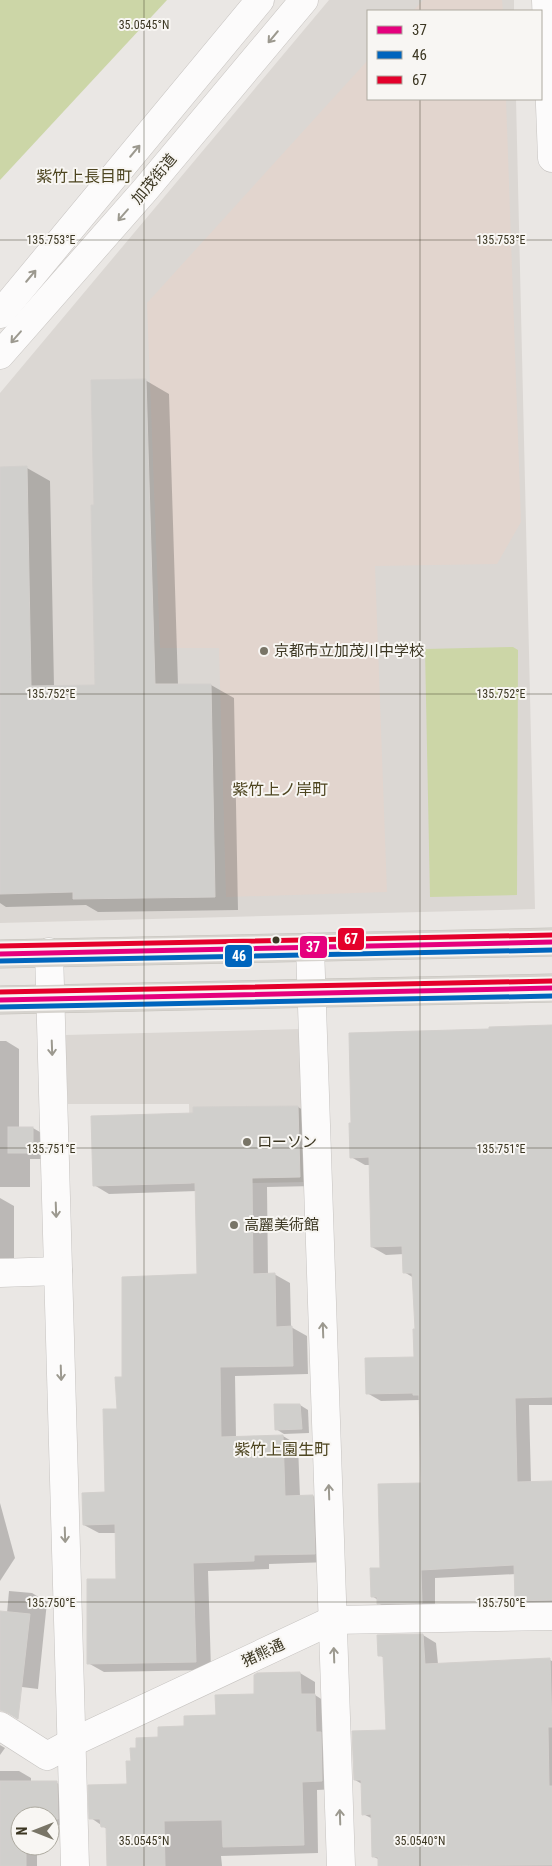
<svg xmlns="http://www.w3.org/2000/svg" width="552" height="1866" viewBox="0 0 552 1866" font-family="'Roboto Condensed','Noto Sans JP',sans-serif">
  <rect width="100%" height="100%" fill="#eae7e4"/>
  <g fill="#dbd7d3">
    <polygon points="329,0 514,0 514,11 368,11 368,99 516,99 535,909 0,923 0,393"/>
    <polygon points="302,1029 308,1182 191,1184 189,1104 68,1104 65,1035"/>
  </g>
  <g fill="#e2d5ce">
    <polygon points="423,0 502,0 503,11 413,11"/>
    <polygon points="368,60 368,99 506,99 521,522 497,564 375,566 387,892 226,897 219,648 160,648 147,303"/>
  </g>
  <g fill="#ccd6a7">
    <polygon points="0,0 167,0 0,180"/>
    <polygon points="513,647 518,650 517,895 430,897 425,649"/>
  </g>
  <g fill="#0003">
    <polygon points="145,380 169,394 178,685 211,685 234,698 238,910 98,912 86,905 6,907 0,903 0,468 27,468 50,481 54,687 97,687 95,506"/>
    <polygon points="552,1027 552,1405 529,1405 531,1483 552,1483 552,1608 530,1608 516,1600 516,1574 435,1578 435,1610 392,1611 378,1603 378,1600 372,1596 381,1569 422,1484 420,1400 381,1401 367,1393 415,1358 416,1331 414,1278 404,1272 404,1254 386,1255 372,1247 370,1165 365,1165 351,1157"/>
    <polygon points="0,1041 6,1041 19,1049 19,1128 33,1128 45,1135 45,1159 30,1159 30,1187 0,1187"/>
    <polygon points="298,1107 313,1116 315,1186 267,1187 268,1275 274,1274 290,1283 291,1327 307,1336 308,1374 235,1376 236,1438 283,1436 298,1445 300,1497 313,1496 328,1505 330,1562 269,1564 269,1569 208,1571 211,1670 104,1672 88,1663 117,1580 117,1533 99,1533 84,1525 106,1493 124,1378 198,1275 197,1191 109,1194 94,1185 195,1114"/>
    <polygon points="0,1198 14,1206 14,1258 0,1258"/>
    <polygon points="300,1405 308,1410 309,1433 284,1434 276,1429 275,1406"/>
    <polygon points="0,1503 15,1558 0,1581"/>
    <polygon points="9,1591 32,1593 47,1602 38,1689 14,1686 0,1678 0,1612 7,1613"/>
    <polygon points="423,1635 436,1643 438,1664 550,1660 552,1661 552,1866 380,1866 380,1860 374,1857 373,1819 363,1814 362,1784 355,1780 388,1732 385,1658 379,1655"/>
    <polygon points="300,1673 315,1682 315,1695 329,1704 337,1789 317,1790 318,1853 221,1856 222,1866 108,1866 107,1829 91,1818 128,1785 132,1763 138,1750 185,1728 217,1717 255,1695 257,1674"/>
    <polygon points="0,1745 5,1748 0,1755"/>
    <polygon points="0,1771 19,1771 31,1778 31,1783 57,1783 68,1790 69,1825 50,1825 50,1816 20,1816 20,1846 37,1846 37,1866 0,1866"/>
  </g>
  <g fill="#d0cfcc" stroke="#d3d0cd">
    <polygon points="146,379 155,684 211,684 215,897 73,899 73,892 0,894 0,467 27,466 31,686 95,685 91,505 94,505 91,380"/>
    <polygon points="552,1025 552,1397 515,1398 517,1482 552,1481 552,1600 515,1601 514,1565 421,1570 422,1603 377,1604 377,1597 371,1597 370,1568 380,1568 378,1484 421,1483 419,1395 413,1395 413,1393 366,1394 365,1358 414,1357 413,1329 415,1329 412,1273 403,1273 402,1246 371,1247 369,1157 350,1158 349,1123 351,1123 349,1033 489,1029 489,1027"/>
    <polygon points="298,1106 300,1177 252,1178 253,1274 275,1273 276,1327 292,1326 293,1366 220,1367 221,1437 283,1435 285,1496 313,1495 315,1554 254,1555 254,1561 193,1563 196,1662 87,1664 87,1579 116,1579 115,1524 83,1525 82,1493 105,1492 103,1409 117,1409 115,1377 122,1377 122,1277 197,1274 195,1183 93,1186 91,1116 193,1113 193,1107"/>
    <rect x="8" y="1127" width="25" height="26"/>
    <polygon points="274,1404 300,1404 302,1429 275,1430"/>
    <polygon points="0,1611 30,1614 18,1719 8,1713 0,1710"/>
    <polygon points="423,1634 425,1664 550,1658 552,1727 548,1727 549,1786 552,1786 552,1865 378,1866 378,1857 372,1857 371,1814 362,1815 361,1780 354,1780 352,1731 386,1730 383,1656 378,1656 377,1635"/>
    <polygon points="300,1672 301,1694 315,1694 316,1732 321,1732 322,1781 302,1782 304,1845 223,1847 222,1820 164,1821 165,1866 107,1866 106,1827 101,1827 100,1819 89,1819 88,1785 127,1784 126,1761 131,1761 130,1748 136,1748 136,1738 158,1737 158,1727 184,1726 184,1716 216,1715 215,1695 254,1694 254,1675 257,1673"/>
    <polygon points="0,1781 57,1781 58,1819 50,1819 50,1816 20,1816 20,1846 26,1846 26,1866 0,1866"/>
  </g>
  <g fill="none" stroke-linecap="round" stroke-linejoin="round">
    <g stroke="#c6c3c0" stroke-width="29">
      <g id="minor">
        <polyline points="546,0 552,158"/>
        <polyline points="310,947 341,1866"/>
        <polyline points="49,952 75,1866"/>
        <polyline points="0,1273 58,1271"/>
        <polyline points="0,1726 47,1756 71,1743 333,1620 552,1616"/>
      </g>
    </g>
    <g stroke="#c6c3c0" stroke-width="29">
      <g id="tertiary">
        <polyline points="0,314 260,0"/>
        <polyline points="0,355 145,190 304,0"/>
      </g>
    </g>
    <g stroke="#c6c3bd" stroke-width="29">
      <g id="primary">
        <polyline points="0,954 552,942"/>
        <polyline points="0,1000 552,988"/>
      </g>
    </g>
    <use href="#minor" stroke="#fcfbfb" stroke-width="28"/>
    <use href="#tertiary" stroke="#fcfbfb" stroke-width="28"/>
    <use href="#primary" stroke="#d6d3ce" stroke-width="28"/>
    <g stroke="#f8f6f3" stroke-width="9">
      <g id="bus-1">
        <polyline points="0,954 552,942"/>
        <polyline points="0,1000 552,988"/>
      </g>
    </g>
    <g stroke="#f8f6f3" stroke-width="9">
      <g id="bus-2">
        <polyline points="0,961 552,950"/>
        <polyline points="0,1007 552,996"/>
      </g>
    </g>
    <g stroke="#f8f6f3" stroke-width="9">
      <g id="bus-3">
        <polyline points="0,946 552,935"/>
        <polyline points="0,992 552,981"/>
      </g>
    </g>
    <use href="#bus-1" stroke="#e5007d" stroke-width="5"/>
    <use href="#bus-2" stroke="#0065bd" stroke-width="5"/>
    <use href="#bus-3" stroke="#e4002b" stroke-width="5"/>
  </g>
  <defs><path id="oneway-shaft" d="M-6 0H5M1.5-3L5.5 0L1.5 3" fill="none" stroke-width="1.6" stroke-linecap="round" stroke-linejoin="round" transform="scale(1.25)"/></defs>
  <g stroke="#9c998f">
    <use href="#oneway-shaft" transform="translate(273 37) rotate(130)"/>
    <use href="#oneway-shaft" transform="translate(135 151) rotate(-50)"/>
    <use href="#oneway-shaft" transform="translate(123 215) rotate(131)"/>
    <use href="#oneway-shaft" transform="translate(31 276) rotate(-50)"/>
    <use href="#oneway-shaft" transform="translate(16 337) rotate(131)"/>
    <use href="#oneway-shaft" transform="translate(52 1048) rotate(88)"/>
    <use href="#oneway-shaft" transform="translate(56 1210) rotate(88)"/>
    <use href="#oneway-shaft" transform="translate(323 1330) rotate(-92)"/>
    <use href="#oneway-shaft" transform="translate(61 1373) rotate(88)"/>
    <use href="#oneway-shaft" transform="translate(329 1492) rotate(-92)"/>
    <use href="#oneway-shaft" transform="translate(65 1535) rotate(88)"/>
    <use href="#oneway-shaft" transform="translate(334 1655) rotate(-92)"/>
    <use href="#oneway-shaft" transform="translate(340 1817) rotate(-92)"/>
  </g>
  <path fill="none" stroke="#3c3723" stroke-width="1" stroke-opacity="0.45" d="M 144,0 L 144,1866M 420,0 L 420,11M 420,99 L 420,1866M 0,240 L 552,240M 0,694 L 552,694M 0,1148 L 552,1148M 0,1602 L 552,1602"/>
  <g fill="#797567" stroke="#f8f6f3" stroke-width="2">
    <circle cx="264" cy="651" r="5"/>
    <circle cx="247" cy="1142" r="5"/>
    <circle cx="234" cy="1225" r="5"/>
  </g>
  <circle fill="#3c3723" stroke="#f8f6f3" stroke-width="2" cx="276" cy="940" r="4.5"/>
  <g text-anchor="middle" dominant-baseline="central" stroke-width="4" stroke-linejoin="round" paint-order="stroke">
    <g font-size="15" fill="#3c3723" stroke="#f8f6f3">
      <text transform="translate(154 179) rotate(-50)">加茂街道</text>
      <text transform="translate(263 1653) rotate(-25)">猪熊通</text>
    </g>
    <g font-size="15" fill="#3c3723" stroke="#f8f6f3" text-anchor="start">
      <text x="274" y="651">京都市立加茂川中学校</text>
      <text x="257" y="1142">ローソン</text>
      <text x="244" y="1225">高麗美術館</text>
    </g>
    <g font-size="16" fill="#4d4520" stroke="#f8f6f3">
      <text x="84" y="176">紫竹上長目町</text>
      <text x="280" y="789">紫竹上ノ岸町</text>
      <text x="282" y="1449">紫竹上園生町</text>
    </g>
  </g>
  <g font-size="12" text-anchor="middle" fill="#3c3723" stroke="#f8f6f3" stroke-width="4" stroke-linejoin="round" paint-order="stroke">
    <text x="144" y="29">35.0545°N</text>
    <text x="501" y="244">135.753°E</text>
    <text x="51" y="244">135.753°E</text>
    <text x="501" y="698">135.752°E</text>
    <text x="51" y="698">135.752°E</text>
    <text x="501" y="1153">135.751°E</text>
    <text x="51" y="1153">135.751°E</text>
    <text x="51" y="1607">135.750°E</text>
    <text x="501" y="1607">135.750°E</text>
    <text x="144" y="1845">35.0545°N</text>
    <text x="420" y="1845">35.0540°N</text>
  </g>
  <g stroke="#f8f6f3" stroke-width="2">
    <rect x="337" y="927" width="28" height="24" rx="5" fill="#e4002b"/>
    <rect x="299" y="935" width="29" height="24" rx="5" fill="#e5007d"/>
    <rect x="224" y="944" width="29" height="24" rx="5" fill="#0065bd"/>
  </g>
  <g font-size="14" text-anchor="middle" font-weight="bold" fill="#fff">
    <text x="351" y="944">67</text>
    <text x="313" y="952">37</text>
    <text x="239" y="961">46</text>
  </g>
  <rect x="367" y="10" width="175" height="90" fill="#f8f6f3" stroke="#adaaa0"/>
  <rect x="377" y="26" width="25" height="8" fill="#e5007d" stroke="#adaaa0"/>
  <text x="412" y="35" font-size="15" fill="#3c3723">37</text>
  <rect x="377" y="51" width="25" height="8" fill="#0065bd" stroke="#adaaa0"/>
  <text x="412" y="60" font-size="15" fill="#3c3723">46</text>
  <rect x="377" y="76" width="25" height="8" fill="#e4002b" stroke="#adaaa0"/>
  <text x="412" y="85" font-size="15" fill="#3c3723">67</text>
  <g transform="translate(35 1831) rotate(270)"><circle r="24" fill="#f8f6f3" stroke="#adaaa0"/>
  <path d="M0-4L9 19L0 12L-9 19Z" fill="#797567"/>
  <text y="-8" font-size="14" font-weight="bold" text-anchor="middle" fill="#3c3723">N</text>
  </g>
</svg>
